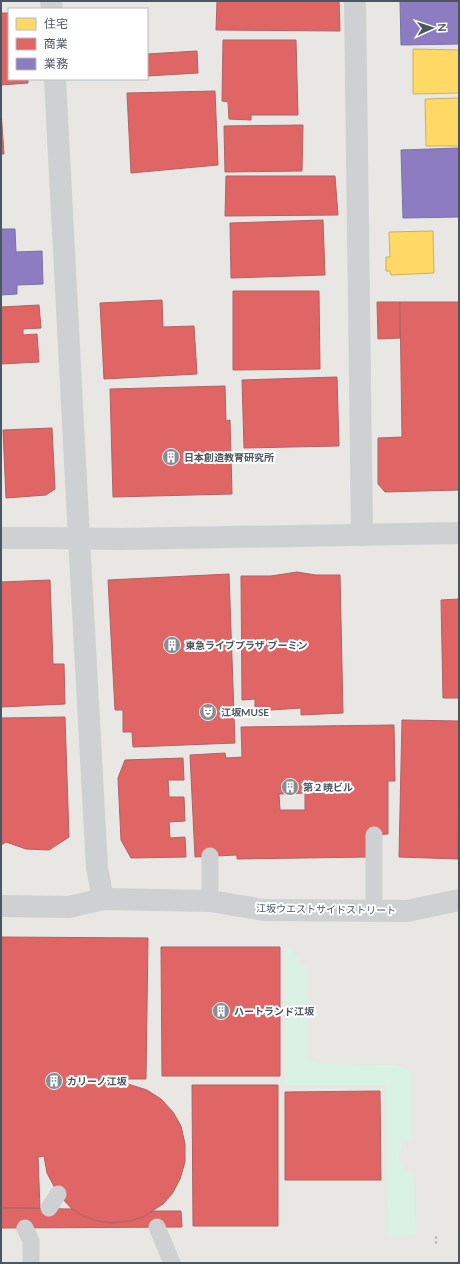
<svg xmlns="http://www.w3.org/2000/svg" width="460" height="1264" viewBox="0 0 460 1264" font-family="Lato,'Noto Sans JP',sans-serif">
  <rect width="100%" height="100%" fill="#f4f4f4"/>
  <path fill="#e8e7e3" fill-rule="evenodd" d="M 1,1 L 459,1 L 459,1263 L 1,1263 ZM 9,9 L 147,9 L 147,79 L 9,79 Z"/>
  <polygon fill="#d9f2e3" points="285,943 307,968 307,1057 318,1064 395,1065 412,1072 412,1139 403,1143 399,1157 403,1169 414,1175 416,1235 388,1236 386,1085 285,1085"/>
  <g fill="#ffd966" stroke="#c9b264">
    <polygon points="413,49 459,50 459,93 413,94"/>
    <polygon points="459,98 459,146 426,146 425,99"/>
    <polygon points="433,231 434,273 391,275 390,271 386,271 386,257 390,257 389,232"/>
  </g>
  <g fill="#e06666" stroke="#b36164" fill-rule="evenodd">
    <polygon points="217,1 339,1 340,31 216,30"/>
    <polygon points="1,13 9,13 9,79 28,79 28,83 1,85"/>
    <polygon points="223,40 296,40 298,115 251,115 251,120 229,119 228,102 222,101"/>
    <polygon points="197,51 198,73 147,76 147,54"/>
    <polygon points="215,91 218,165 131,173 127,93"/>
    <polygon points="1,111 4,154 1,154"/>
    <polygon points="303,125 302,171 225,172 224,126"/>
    <polygon points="226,176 335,176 338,215 225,216"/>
    <polygon points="323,220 325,275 231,278 230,223"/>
    <polygon points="233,291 319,291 320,369 233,370"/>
    <polygon points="162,300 163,327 194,326 197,374 104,379 100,303"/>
    <polygon points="377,302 400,302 400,338 378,339"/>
    <polygon points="400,302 459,302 459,490 385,492 378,484 378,438 402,437"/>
    <polygon points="39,305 41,328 23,329 23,335 37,334 39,362 1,364 1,307"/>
    <polygon points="337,377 339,446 244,448 242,380"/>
    <polygon points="225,386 226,421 230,420 232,494 113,497 110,389"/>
    <polygon points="52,428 55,489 46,495 6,498 3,430"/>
    <polygon points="297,572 316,575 340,575 343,713 301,715 301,708 255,711 255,699 242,700 241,576 271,576"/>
    <polygon points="229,574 235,743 133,747 132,732 123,732 123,710 115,710 108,580"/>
    <polygon points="50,580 53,664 64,664 65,704 1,707 1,582"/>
    <polygon points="459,599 459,698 443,698 441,600"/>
    <polygon points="65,717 69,837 49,850 26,849 6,842 1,845 1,718"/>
    <polygon points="402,720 459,721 458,859 399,857"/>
    <path d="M 394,725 L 395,781 L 388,781 L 388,834 L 372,835 L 368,857 L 237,859 L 237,855 L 195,857 L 190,755 L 225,753 L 226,758 L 242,757 L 241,727 ZM 305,793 L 305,810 L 280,810 L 279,794 Z"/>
    <polygon points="183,758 184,780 168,780 169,797 184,797 185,821 169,822 170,838 185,837 186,857 131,858 121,840 118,778 125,760"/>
    <polygon points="1,937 148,938 146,1079 107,1079 107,1083 128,1084 147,1090 161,1099 173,1112 181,1126 185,1144 185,1162 180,1179 172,1194 163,1204 143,1217 130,1221 113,1223 97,1221 83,1216 72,1209 58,1194 47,1173 44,1156 38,1157 40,1208 1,1208"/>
    <polygon points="161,947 280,947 280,1076 162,1076"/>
    <polygon points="192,1085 278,1085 278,1226 193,1226"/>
    <polygon points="380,1091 381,1180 285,1180 285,1092"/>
    <polygon points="1,1208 72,1209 83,1216 97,1221 113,1223 130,1221 143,1217 153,1211 181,1211 182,1227 1,1228"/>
  </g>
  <g fill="#8e7cc3" stroke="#7a71a6">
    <polygon points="400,1 459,1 459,44 401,45"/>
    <polygon points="459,148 459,217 403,218 401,150"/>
    <polygon points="1,229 15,229 16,252 42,251 43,284 17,285 17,294 1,295"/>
  </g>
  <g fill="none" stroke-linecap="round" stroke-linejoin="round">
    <polyline stroke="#bcc7c4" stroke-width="2.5" stroke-dasharray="3 2" stroke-linecap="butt" points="436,1244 436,1235"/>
    <g stroke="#ced0d2" stroke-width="17">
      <polyline points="210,901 210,856"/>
      <polyline points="374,911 374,835"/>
      <polyline points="49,1208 58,1194"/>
      <polyline points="157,1227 172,1263"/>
      <polyline points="25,1228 31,1241 31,1263"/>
    </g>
    <g stroke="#ced0d2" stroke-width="22">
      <polyline points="355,1 362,535"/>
      <polyline points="79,538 97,868 103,899"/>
      <polyline points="1,906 69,907 103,899 210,901 264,910 407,911 459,900"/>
    </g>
    <g stroke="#ced0d2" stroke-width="22">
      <polyline points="51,1 52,9"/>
      <polyline points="55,79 79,538"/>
      <polyline points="1,538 44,538 120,539 459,533"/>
    </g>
  </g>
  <defs>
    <g id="building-disc" transform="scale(0.9)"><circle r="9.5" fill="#868d94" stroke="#fff"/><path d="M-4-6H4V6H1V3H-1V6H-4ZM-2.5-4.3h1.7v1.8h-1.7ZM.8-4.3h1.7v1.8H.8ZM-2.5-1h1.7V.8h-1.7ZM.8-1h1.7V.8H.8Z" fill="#fff"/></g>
    <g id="theatre-disc" transform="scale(0.9)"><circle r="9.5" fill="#868d94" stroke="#fff"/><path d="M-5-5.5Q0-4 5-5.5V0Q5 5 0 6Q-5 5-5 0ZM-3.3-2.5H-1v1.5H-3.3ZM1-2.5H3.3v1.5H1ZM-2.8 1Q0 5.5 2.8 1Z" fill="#fff"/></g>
  </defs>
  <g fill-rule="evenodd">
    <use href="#building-disc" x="171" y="457"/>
    <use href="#building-disc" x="172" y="645"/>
    <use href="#theatre-disc" x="208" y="712"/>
    <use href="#building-disc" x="290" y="787"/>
    <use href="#building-disc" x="221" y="1011"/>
    <use href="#building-disc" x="54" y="1081"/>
  </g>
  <g text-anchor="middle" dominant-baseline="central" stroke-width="4" stroke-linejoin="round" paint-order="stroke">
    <g font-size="10" font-weight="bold" fill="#4a5661" stroke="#fff" text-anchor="start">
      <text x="184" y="457">日本創造教育研究所</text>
      <text x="185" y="645">東急ライブプラザ ブーミン</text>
      <text x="221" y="712">江坂MUSE</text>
      <text x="303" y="787">第２暁ビル</text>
      <text x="234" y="1011">ハートランド江坂</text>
      <text x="67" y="1081">カリーノ江坂</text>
    </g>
    <g font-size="10" fill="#4a5661" stroke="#fff">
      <text transform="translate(326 909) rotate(1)">江坂ウエストサイドストリート</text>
    </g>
  </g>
  <rect width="460" height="1264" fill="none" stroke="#4a5661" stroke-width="4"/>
  <rect x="8" y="8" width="140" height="72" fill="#ffffff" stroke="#b7bbc0"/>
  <rect x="16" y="18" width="20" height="12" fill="#ffd966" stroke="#b7bbc0"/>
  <text x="44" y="28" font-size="12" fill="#4a5661">住宅</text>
  <rect x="16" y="38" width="20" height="12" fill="#e06666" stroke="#b7bbc0"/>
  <text x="44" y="48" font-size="12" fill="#4a5661">商業</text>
  <rect x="16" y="58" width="20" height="12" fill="#8e7cc3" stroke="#b7bbc0"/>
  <text x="44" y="68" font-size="12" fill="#4a5661">業務</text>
  <g transform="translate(432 28) rotate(87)" stroke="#ffffff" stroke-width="3" paint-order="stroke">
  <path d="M0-3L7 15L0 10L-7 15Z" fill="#4a5661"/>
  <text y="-6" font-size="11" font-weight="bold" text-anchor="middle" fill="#4a5661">N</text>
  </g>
</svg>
